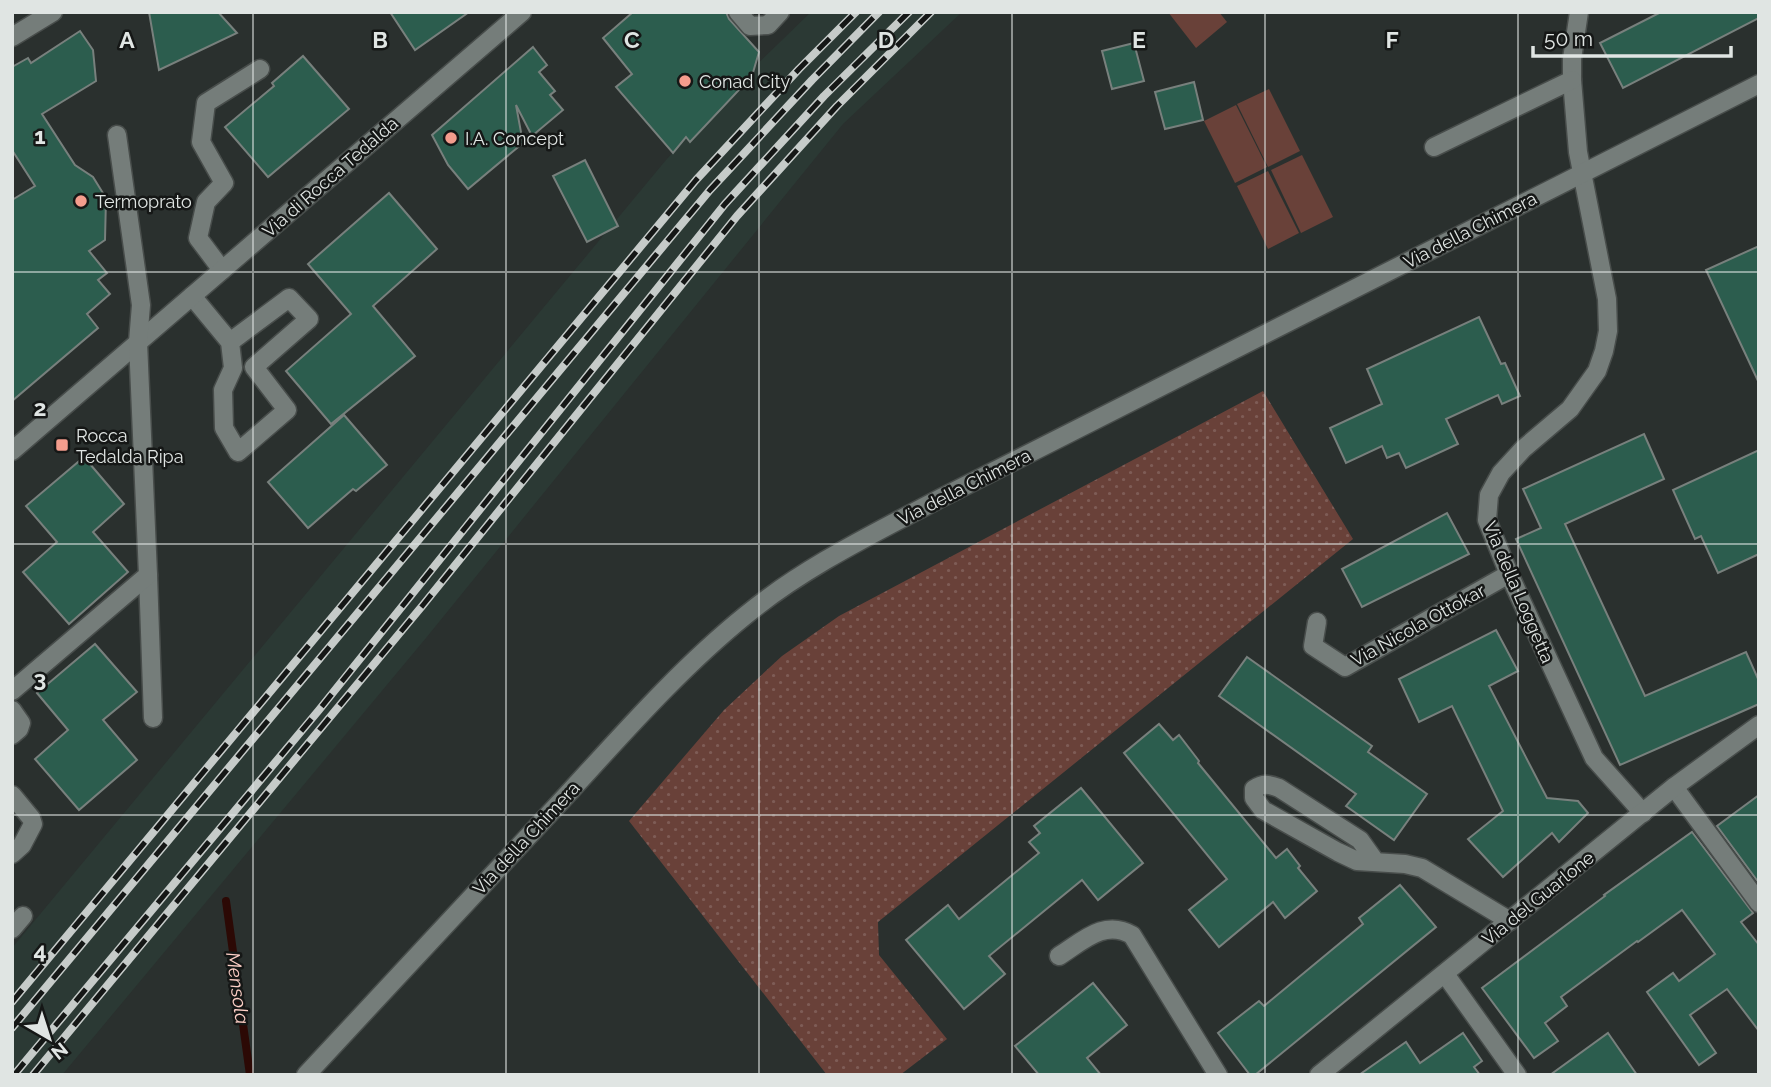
<svg xmlns="http://www.w3.org/2000/svg" width="1771" height="1087" viewBox="0 0 1771 1087" font-family="Raleway,sans-serif">
  <defs>
    <pattern id="park-dots" width="8" height="8" patternUnits="userSpaceOnUse" patternTransform="scale(1.75)"><rect width="8" height="8" fill="#694139"/><path d="M2 2h.1M6 6h.1" fill="none" stroke="#7e5c56" stroke-width="1.8" stroke-linecap="round"/></pattern>
  </defs>
  <rect width="100%" height="100%" fill="#2a302e"/>
  <polygon fill="#2b3934" points="811,12 962,12 843,124 426,638 62,1075 12,1075 12,948 666,160 748,73"/>
  <polygon fill="url(#park-dots)" points="1263,391 1353,539 878,922 879,955 947,1039 900,1075 827,1075 629,821 724,710 782,656 839,616"/>
  <g fill="#694139">
    <polygon points="1168,12 1219,12 1227,22 1196,48"/>
    <polygon points="1269,89 1300,151 1268,167 1237,104"/>
    <polygon points="1236,105 1267,167 1235,183 1204,121"/>
    <polygon points="1302,155 1333,217 1301,233 1271,170"/>
    <polygon points="1268,171 1299,233 1268,249 1237,186"/>
  </g>
  <g fill="none" stroke-linecap="round" stroke-linejoin="round">
    <polyline stroke="#2c0905" stroke-width="8" points="226,901 250,1075"/>
  </g>
  <g fill="#2c5d4e" stroke="#78807d" stroke-width="2">
    <polygon points="149,12 218,12 237,33 159,70"/>
    <polygon points="390,12 469,12 415,50"/>
    <polygon points="633,12 726,12 729,19 759,52 752,76 690,142 686,137 673,153 616,87 632,74 603,38"/>
    <polygon points="1661,12 1759,12 1759,18 1623,88 1600,43"/>
    <polygon points="80,31 93,50 96,81 42,114 75,165 93,177 106,198 105,240 89,251 107,273 98,280 110,294 87,314 98,328 12,401 12,200 35,186 12,150 12,67 28,58 31,63"/>
    <polygon points="1134,43 1144,81 1112,89 1102,51"/>
    <polygon points="533,47 547,65 539,72 555,91 550,95 563,110 532,136 516,105 523,143 468,189 448,165 432,135"/>
    <polygon points="303,56 349,109 268,177 225,127 274,86 272,83"/>
    <polygon points="1194,82 1203,120 1165,129 1155,92"/>
    <polygon points="585,160 618,226 587,242 553,176"/>
    <polygon points="389,193 437,249 373,306 415,356 331,424 286,371 351,314 308,264"/>
    <polygon points="1759,246 1759,383 1706,270"/>
    <polygon points="1479,317 1501,364 1505,363 1520,396 1502,404 1498,395 1446,419 1458,444 1406,468 1399,453 1387,458 1382,446 1346,463 1330,428 1382,404 1367,369"/>
    <polygon points="344,415 387,465 356,491 353,489 308,528 268,482"/>
    <polygon points="1644,434 1664,479 1565,524 1645,696 1746,652 1759,681 1759,704 1620,765 1516,539 1541,528 1523,489"/>
    <polygon points="1759,450 1759,554 1718,573 1701,536 1695,539 1673,490"/>
    <polygon points="84,457 124,504 93,532 128,572 69,624 23,572 57,542 26,506"/>
    <polygon points="1447,513 1469,554 1362,607 1342,569"/>
    <polygon points="1496,630 1518,671 1489,686 1547,798 1578,801 1588,813 1559,842 1552,833 1503,877 1468,839 1503,811 1452,706 1419,722 1399,679"/>
    <polygon points="95,644 137,692 103,720 137,760 79,810 35,759 68,730 37,693"/>
    <polygon points="1247,657 1372,746 1368,752 1427,794 1394,840 1346,806 1356,794 1219,696"/>
    <polygon points="1159,724 1173,740 1179,735 1199,761 1198,763 1276,858 1287,849 1300,866 1298,868 1317,891 1285,918 1273,902 1219,947 1189,910 1227,879 1124,753"/>
    <polygon points="1081,788 1143,863 1098,900 1082,880 989,956 1005,974 964,1009 906,940 948,905 959,919 1039,853 1029,842 1040,833 1034,826"/>
    <polygon points="1759,795 1759,883 1717,826"/>
    <polygon points="1692,832 1753,913 1741,922 1759,945 1759,1031 1727,989 1690,1015 1716,1053 1699,1065 1647,992 1673,973 1679,981 1715,954 1682,910 1638,942 1637,941 1561,997 1567,1006 1545,1023 1558,1041 1534,1058 1482,988 1605,896 1604,895"/>
    <polygon points="1400,885 1436,927 1255,1075 1250,1075 1218,1033 1259,1001 1264,1006 1363,924 1359,918"/>
    <polygon points="1093,983 1127,1025 1087,1058 1101,1075 1039,1075 1015,1046"/>
    <polygon points="1463,1033 1482,1061 1474,1067 1480,1075 1359,1075 1406,1042 1420,1063"/>
    <polygon points="1608,1033 1637,1075 1550,1075"/>
  </g>
  <g fill="none" stroke-linecap="round" stroke-linejoin="round">
    <g stroke="#484d4b" stroke-width="21">
      <g id="minor">
        <polyline points="738,12 750,26 768,25 780,12"/>
        <polyline points="1579,12 1572,59 1572,80 1578,152 1607,299 1608,331 1604,351 1597,371 1570,409 1523,449 1501,473 1489,495 1487,520 1509,574 1594,758 1643,813"/>
        <polyline points="12,37 53,12"/>
        <polyline points="1434,147 1572,80"/>
        <polyline points="222,270 198,238 206,202 224,183 201,142 206,103 260,69"/>
        <polyline points="192,296 230,342 289,298 309,319 254,367 287,410 238,452 224,428 223,390 233,368 230,342"/>
        <polyline points="12,451 522,12"/>
        <polyline points="148,575 153,718"/>
        <polyline points="1317,622 1313,646 1345,667 1509,574"/>
        <polyline points="12,691 148,575 138,342 141,305 117,135"/>
        <polyline points="12,710 21,723 19,729 12,735"/>
        <polyline points="1674,787 1759,903"/>
        <polyline points="12,795 31,818 33,824 22,845 12,854"/>
        <path d="M 1375,861 L 1360,840 L 1279,788 C 1268,784 1263,783 1254,789 L 1254,798 L 1263,810 L 1338,852 L 1357,861 L 1405,864 L 1422,868 L 1510,921"/>
        <polyline points="12,929 23,916"/>
        <path d="M 1059,956 C 1083,941 1104,919 1132,935 L 1218,1075"/>
        <polyline points="1445,974 1517,1075"/>
        <path d="M 306,1075 C 391,983 477,891 563,799 C 621,736 679,669 746,615 C 804,567 875,533 941,498 L 1759,84"/>
        <polyline points="1319,1075 1674,787 1759,725"/>
      </g>
    </g>
    <use href="#minor" stroke="#757d7a" stroke-width="18"/>
    <g stroke="#c6cbc9" stroke-width="8">
      <g id="rail">
        <polyline points="12,1002 696,180 799,69 856,12"/>
        <polyline points="12,1028 710,190 812,80 879,12"/>
        <polyline points="14,1075 319,710 725,204 824,96 909,12"/>
        <polyline points="33,1075 423,605 737,216 837,106 931,12"/>
      </g>
    </g>
    <use href="#rail" stroke="#151716" stroke-width="5" stroke-dasharray="16" stroke-linecap="butt"/>
  </g>
  <path fill="none" stroke="#e0e5e3" stroke-width="2" stroke-opacity="0.55" d="M 253,12 L 253,1075M 506,12 L 506,1075M 759,12 L 759,1075M 1012,12 L 1012,1075M 1265,12 L 1265,1075M 1518,12 L 1518,1075M 12,272 L 1759,272M 12,544 L 1759,544M 12,815 L 1759,815"/>
  <g fill="#f49d8d" stroke="#151716" stroke-width="2.5">
    <circle cx="685" cy="81" r="7"/>
    <circle cx="451" cy="138" r="7"/>
    <circle cx="81" cy="201" r="7"/>
    <rect x="55" y="438" width="14" height="14" rx="3.5"/>
  </g>
  <g text-anchor="middle" dominant-baseline="central" stroke-width="5" stroke-linejoin="round" paint-order="stroke">
    <g font-size="18" fill="#e0e5e3" stroke="#151716" text-anchor="start">
      <text x="699" y="81">Conad City</text>
      <text x="465" y="138">I.A. Concept</text>
      <text x="95" y="201">Termoprato</text>
      <text x="76" y="435">Rocca<tspan x="76" dy="21">Tedalda Ripa</tspan></text>
    </g>
    <g font-size="18" fill="#e0e5e3" stroke="#151716">
      <text transform="translate(330 177) rotate(-41)">Via di Rocca Tedalda</text>
      <text transform="translate(1470 230) rotate(-27)">Via della Chimera</text>
      <text transform="translate(964 487) rotate(-27)">Via della Chimera</text>
      <text transform="translate(1519 592) rotate(67)">Via della Loggetta</text>
      <text transform="translate(1418 625) rotate(-29)">Via Nicola Ottokar</text>
      <text transform="translate(526 838) rotate(-47)">Via della Chimera</text>
      <text transform="translate(1538 898) rotate(-39)">Via del Guarlone</text>
    </g>
    <g font-size="19" font-style="italic" fill="#fdcfc6" stroke="#151716">
      <text transform="translate(238 988) rotate(82)">Mensola</text>
    </g>
  </g>
  <g font-size="23" text-anchor="middle" font-weight="bold" fill="#e0e5e3" stroke="#151716" stroke-width="5" stroke-linejoin="round" paint-order="stroke">
    <text x="127" y="48">A</text>
    <text x="380" y="48">B</text>
    <text x="632" y="48">C</text>
    <text x="886" y="48">D</text>
    <text x="1139" y="48">E</text>
    <text x="1392" y="48">F</text>
    <text x="40" y="144">1</text>
    <text x="40" y="416">2</text>
    <text x="40" y="687">3</text>
    <text x="40" y="959">4</text>
  </g>
  <rect width="1771" height="1087" fill="none" stroke="#e0e5e3" stroke-width="28"/>
  <g transform="translate(49 1038) rotate(141)" stroke="#151716" stroke-width="5" paint-order="stroke">
  <path d="M0-5L12 26L0 18L-12 26Z" fill="#e0e5e3"/>
  <text y="-10" font-size="19" font-weight="bold" text-anchor="middle" fill="#e0e5e3">N</text>
  </g>
  <path d="M1533 46v10h198v-10" fill="none" stroke="#e0e5e3" stroke-width="3.5"/>
  <text x="1544" y="46" font-size="21" fill="#e0e5e3" stroke="#151716" stroke-width="5" paint-order="stroke">50 m</text>
</svg>
